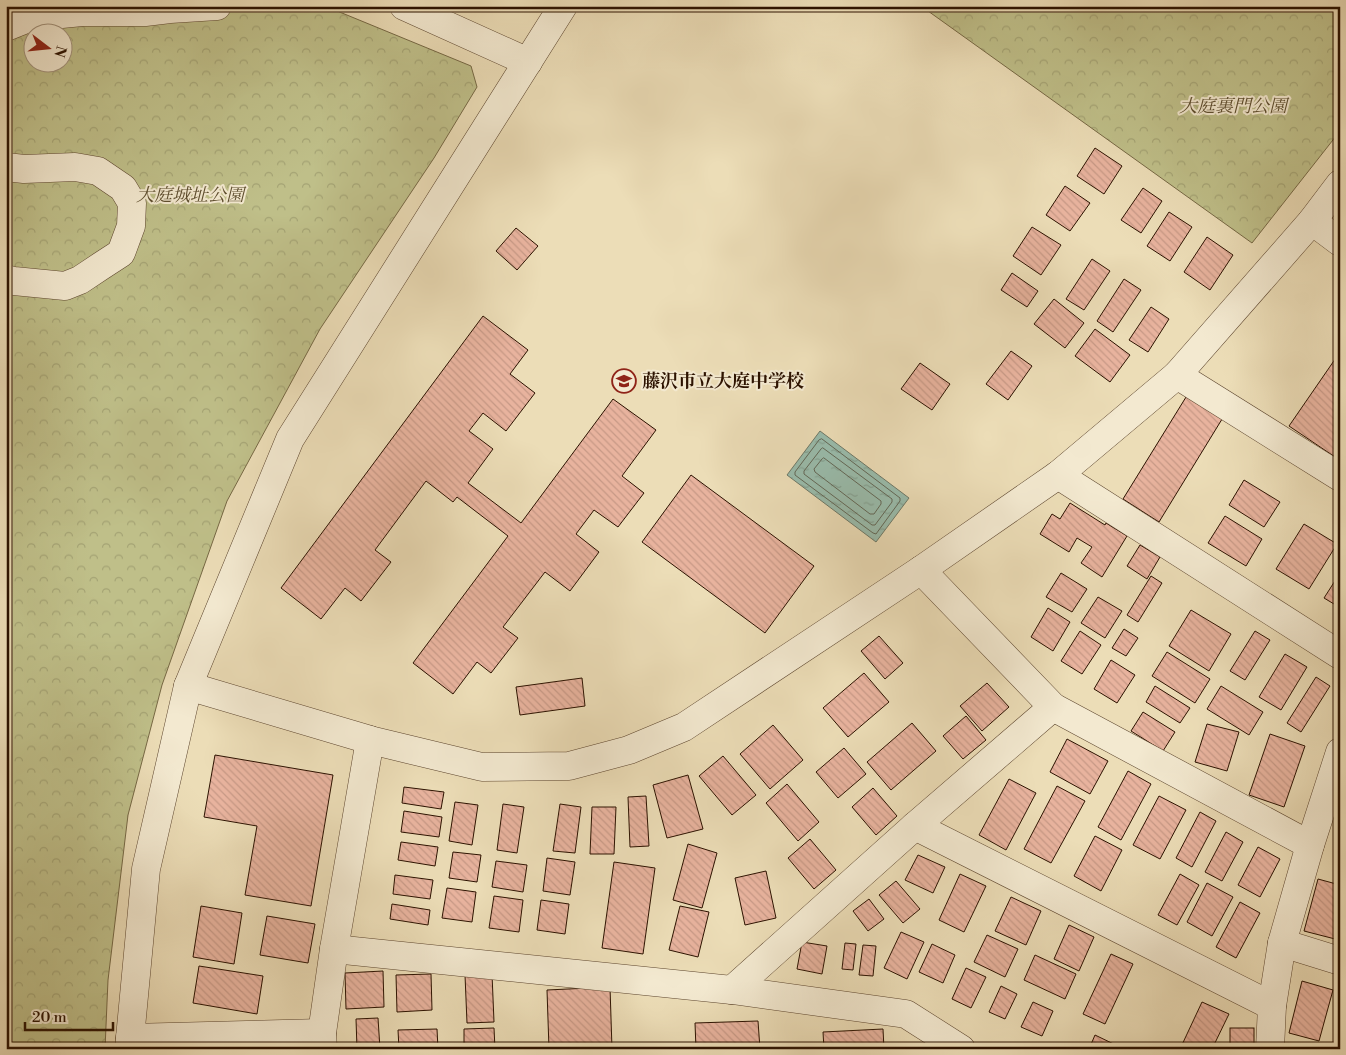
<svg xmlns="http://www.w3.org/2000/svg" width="1346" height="1055" viewBox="0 0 1346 1055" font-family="'Libre Bodoni','Noto Serif JP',serif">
  <defs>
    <pattern id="park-crowns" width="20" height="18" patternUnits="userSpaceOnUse" patternTransform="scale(1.25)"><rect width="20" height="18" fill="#bfbf89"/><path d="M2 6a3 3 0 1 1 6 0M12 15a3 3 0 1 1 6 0" fill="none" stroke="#a4a374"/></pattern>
    <pattern id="water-ripples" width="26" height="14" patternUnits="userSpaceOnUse" patternTransform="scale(1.25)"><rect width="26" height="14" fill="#99bcac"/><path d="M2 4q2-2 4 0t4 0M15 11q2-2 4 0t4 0" fill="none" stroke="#84a192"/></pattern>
    <pattern id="building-back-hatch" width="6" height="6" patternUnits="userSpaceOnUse" patternTransform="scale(1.25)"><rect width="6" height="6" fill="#e8b39e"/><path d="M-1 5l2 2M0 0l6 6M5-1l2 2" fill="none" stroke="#c79986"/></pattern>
  </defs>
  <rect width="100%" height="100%" fill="#ecddb7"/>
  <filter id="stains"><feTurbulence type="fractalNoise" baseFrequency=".004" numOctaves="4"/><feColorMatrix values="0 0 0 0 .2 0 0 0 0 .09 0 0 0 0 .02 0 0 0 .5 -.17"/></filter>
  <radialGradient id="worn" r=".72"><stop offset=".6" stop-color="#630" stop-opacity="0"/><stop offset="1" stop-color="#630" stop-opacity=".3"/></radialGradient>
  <g fill="url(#park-crowns)" stroke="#766844" fill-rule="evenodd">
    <path d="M 6,6 L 325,6 L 471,66 L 477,87 L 434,158 L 320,329 L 227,501 L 162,685 L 128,815 L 108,980 L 105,1049 L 6,1049 ZM 32,32 L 62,32 L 62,62 L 32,62 Z"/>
    <polygon points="921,6 1340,6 1340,131 1252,243"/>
  </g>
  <polygon fill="url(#water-ripples)" stroke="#6d7867" points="820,431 909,498 876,542 787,475"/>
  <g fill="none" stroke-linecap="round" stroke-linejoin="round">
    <g stroke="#626756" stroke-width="1">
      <polygon points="822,439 900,498 900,501 876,534 873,533 795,475 795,472 819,440"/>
      <polygon points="823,448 892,499 892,502 875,525 872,525 804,474 804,471 821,449"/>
      <polygon points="824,458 881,501 881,504 874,514 870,514 815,472 814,469 822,459"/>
    </g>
  </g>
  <g fill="url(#building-back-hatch)" stroke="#2c1200">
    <polygon points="1095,148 1122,166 1104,194 1077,176"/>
    <polygon points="1065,186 1090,203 1070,231 1046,215"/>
    <polygon points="1143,188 1162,201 1141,233 1121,220"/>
    <polygon points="1169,212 1192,227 1170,261 1147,246"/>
    <polygon points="1032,227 1061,245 1041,275 1013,256"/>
    <polygon points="516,228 538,246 517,270 496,251"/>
    <polygon points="1207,237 1233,255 1210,290 1184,272"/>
    <polygon points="1092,259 1110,271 1084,310 1066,299"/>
    <polygon points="1012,273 1038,291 1027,307 1001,290"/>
    <polygon points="1124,279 1141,290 1113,332 1097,321"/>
    <polygon points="1054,299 1084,323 1065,348 1034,324"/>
    <polygon points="1151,307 1169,319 1148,352 1129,340"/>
    <polygon points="483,316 528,350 510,374 535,393 506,431 483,413 469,431 493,449 468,483 521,523 613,399 656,430 622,476 644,493 618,527 594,510 576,534 599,552 570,591 545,572 503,627 518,638 491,673 477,662 453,694 413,663 508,536 457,497 453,502 426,481 375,550 391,562 361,601 345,588 321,619 281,588"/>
    <polygon points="1095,329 1130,355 1110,382 1075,356"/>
    <polygon points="1011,351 1032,366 1008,400 986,384"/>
    <polygon points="1340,352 1340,456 1338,459 1289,426"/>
    <polygon points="920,363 950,384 932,410 901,389"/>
    <polygon points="1191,389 1227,411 1159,522 1123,499"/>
    <polygon points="691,475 814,566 765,633 642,542"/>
    <polygon points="1244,480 1280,502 1264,527 1229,505"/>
    <polygon points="1070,503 1105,525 1106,523 1127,536 1102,577 1081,563 1092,547 1077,538 1069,552 1040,534 1052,514 1060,519"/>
    <polygon points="1225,516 1262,539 1246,566 1208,543"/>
    <polygon points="1304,524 1337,544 1309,589 1276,569"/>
    <polygon points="1140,545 1160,557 1147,579 1127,566"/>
    <polygon points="1061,573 1087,589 1072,612 1046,597"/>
    <polygon points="1340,573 1340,605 1339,607 1324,598"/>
    <polygon points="1151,576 1162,583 1138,622 1127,615"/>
    <polygon points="1098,597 1122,611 1105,638 1081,623"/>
    <polygon points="1048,608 1070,622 1053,651 1031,637"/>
    <polygon points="1191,610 1231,634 1209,671 1169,646"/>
    <polygon points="1124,629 1138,638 1126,656 1112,648"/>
    <polygon points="1080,631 1101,645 1082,674 1061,661"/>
    <polygon points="1255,631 1270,640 1245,680 1230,671"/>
    <polygon points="879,636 903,663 885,679 861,651"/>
    <polygon points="1167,652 1210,679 1195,703 1152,676"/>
    <polygon points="1285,654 1307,667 1281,710 1259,697"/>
    <polygon points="1111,660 1135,675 1117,703 1094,689"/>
    <polygon points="864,673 889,702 848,737 823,708"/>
    <polygon points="1316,677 1330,686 1301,732 1287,723"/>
    <polygon points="582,678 585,706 520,715 516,687"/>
    <polygon points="987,683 1009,707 982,731 960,706"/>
    <polygon points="1155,686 1190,708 1180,723 1146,702"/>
    <polygon points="1221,686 1263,712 1249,735 1207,709"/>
    <polygon points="1143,712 1175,732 1163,751 1131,731"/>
    <polygon points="966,716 986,740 963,759 943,736"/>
    <polygon points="912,723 936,751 891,790 867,762"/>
    <polygon points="1207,724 1239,732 1227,771 1195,762"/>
    <polygon points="773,725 803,760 770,789 740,754"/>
    <polygon points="1270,734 1305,746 1284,807 1249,795"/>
    <polygon points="1067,739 1108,761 1090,794 1050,772"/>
    <polygon points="844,748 866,774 838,798 816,772"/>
    <polygon points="215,755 333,775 311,906 245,895 257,826 204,817"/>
    <polygon points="723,756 756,795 732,815 699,776"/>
    <polygon points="1128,771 1151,784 1121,840 1098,827"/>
    <polygon points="688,775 703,829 667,838 653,785"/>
    <polygon points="1009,779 1036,793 1006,850 979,835"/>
    <polygon points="787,784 819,822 798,841 766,803"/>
    <polygon points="1057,786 1085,801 1051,863 1024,849"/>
    <polygon points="404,787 444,792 441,809 402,803"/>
    <polygon points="873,788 897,816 876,835 852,807"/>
    <polygon points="646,796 649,846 630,847 628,797"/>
    <polygon points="1159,796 1186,810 1160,859 1133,845"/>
    <polygon points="455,802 478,805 472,845 449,841"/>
    <polygon points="503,804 524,807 517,853 497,850"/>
    <polygon points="560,804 581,807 575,853 553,851"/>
    <polygon points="592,807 616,807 614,854 590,854"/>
    <polygon points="404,811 442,817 439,837 401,832"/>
    <polygon points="1200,812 1216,821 1192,867 1176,858"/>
    <polygon points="1226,832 1243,842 1222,881 1205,872"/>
    <polygon points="1095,836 1122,850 1101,891 1074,876"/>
    <polygon points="810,839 836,870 814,889 788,858"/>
    <polygon points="401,842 438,847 435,866 398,860"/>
    <polygon points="688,844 717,853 702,908 673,900"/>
    <polygon points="1258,847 1280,859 1260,897 1238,885"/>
    <polygon points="453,852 481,855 477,882 449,878"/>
    <polygon points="918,855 945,867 933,893 905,880"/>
    <polygon points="547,858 575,862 570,895 543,891"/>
    <polygon points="496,861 527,865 523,892 492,887"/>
    <polygon points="614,862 655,868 643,954 602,948"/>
    <polygon points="766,871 776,918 745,925 735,878"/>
    <polygon points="960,874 986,886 964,932 939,920"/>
    <polygon points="1180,874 1199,885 1177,925 1158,915"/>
    <polygon points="395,875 433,880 430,899 393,894"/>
    <polygon points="1318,879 1340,885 1340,936 1339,940 1304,931"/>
    <polygon points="896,881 920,909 903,923 879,895"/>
    <polygon points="1207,883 1233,897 1212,936 1187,922"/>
    <polygon points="447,888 476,892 472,922 442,918"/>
    <polygon points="494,896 523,900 519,932 489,928"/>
    <polygon points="1011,897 1041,911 1026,945 995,931"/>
    <polygon points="869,899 884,919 868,931 853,911"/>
    <polygon points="541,900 569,904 565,934 537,930"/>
    <polygon points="1240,902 1260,913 1236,958 1216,947"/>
    <polygon points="392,904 430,910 428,925 390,919"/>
    <polygon points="201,906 242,913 234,964 193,957"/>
    <polygon points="680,906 709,912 698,957 669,950"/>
    <polygon points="267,916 315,924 308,963 260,955"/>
    <polygon points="1069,925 1094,937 1079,971 1054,959"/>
    <polygon points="901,932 924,942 907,979 884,968"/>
    <polygon points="987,935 1018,949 1005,977 974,962"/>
    <polygon points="802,942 827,946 822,974 797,969"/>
    <polygon points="845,943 856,944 853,970 842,969"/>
    <polygon points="932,944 955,955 943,983 919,972"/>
    <polygon points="863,945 876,946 873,976 859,975"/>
    <polygon points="1111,954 1133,964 1105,1024 1083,1014"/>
    <polygon points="1035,955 1076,974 1065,999 1024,980"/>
    <polygon points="199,966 263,976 257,1014 193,1003"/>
    <polygon points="966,968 986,977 971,1008 952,999"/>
    <polygon points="383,971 384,1007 346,1009 345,973"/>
    <polygon points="431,974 432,1010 397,1012 396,975"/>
    <polygon points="492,974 494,1022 467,1023 465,975"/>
    <polygon points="1302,981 1333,990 1319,1041 1289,1033"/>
    <polygon points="1001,986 1017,994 1005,1019 989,1012"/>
    <polygon points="610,987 612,1049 549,1049 547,990"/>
    <polygon points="1033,1002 1053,1011 1042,1036 1021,1027"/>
    <polygon points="1202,1002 1229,1014 1212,1049 1180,1049"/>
    <polygon points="378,1018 380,1049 357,1049 356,1019"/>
    <polygon points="758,1021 760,1049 696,1049 695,1023"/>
    <polygon points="1340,1021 1340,1049 1332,1049"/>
    <polygon points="494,1028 495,1049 464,1049 464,1029"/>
    <rect x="1230" y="1028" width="24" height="21"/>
    <polygon points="437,1029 438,1049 399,1049 398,1030"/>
    <polygon points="883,1029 884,1049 824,1049 823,1032"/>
    <polygon points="1095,1035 1124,1049 1089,1049"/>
  </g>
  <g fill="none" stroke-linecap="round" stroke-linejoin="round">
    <g stroke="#5c452e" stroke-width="29">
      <g id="minor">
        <polyline points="404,6 528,62"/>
        <polyline points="6,27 31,17 82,12 145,12 170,9 217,6"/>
        <polyline points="6,167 24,169 75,167 98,171 123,188 132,203 131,226 121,253 101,266 80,280 65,286 14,281 6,279"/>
        <polyline points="1312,221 1340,242"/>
        <polyline points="1177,375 1340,477"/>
        <polyline points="1058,475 1340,655"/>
        <polyline points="921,570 1053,707 1310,845"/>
        <polyline points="188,686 370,740 482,767 569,766 629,750 684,727 921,570 1058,475 1177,375 1312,221 1340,184"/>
        <polyline points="915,826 1272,1006"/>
        <polyline points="1282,943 1340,961"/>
        <polyline points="334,949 732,990 906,1014 961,1049"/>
        <polyline points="732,990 915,826 1053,707"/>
        <polyline points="130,1038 322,1033"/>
        <polyline points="130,1049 130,1038 146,869 188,686 290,439 563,6"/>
        <polyline points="323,1049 322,1033 334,949 370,740"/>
        <polyline points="1270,1049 1272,1006 1282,943 1310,845 1340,752"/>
      </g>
    </g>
    <use href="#minor" stroke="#f3e9d0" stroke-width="28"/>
  </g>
  <defs>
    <g id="school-ring" transform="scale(1.25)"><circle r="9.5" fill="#f3e9d0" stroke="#8f2418" stroke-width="1.5"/><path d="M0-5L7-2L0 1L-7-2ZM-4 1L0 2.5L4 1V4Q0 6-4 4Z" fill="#8f2418"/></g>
  </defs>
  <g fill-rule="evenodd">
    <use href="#school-ring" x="624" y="381"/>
  </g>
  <g text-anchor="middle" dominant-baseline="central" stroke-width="4" stroke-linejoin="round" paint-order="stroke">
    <g font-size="18" font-style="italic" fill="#5f4f30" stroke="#f3e9d0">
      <text x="1233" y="106">大庭裏門公園</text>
      <text x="190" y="195">大庭城址公園</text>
    </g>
    <g font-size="18" font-weight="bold" fill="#2c1200" stroke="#f3e9d0" text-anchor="start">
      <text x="642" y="381">藤沢市立大庭中学校</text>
    </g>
  </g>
  <rect width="1346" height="1055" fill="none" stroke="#ecddb7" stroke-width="25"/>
  <rect x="8" y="8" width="1331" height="1040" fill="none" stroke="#2c1200" stroke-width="2.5"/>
  <rect x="12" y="12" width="1321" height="1030" fill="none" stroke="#2c1200"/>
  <g transform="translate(48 48) rotate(106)"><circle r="24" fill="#f3e9d0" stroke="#a3937d"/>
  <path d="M0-4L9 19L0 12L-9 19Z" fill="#8f2418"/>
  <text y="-8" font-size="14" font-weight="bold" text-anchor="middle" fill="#2c1200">N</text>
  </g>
  <path d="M25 1022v8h88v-8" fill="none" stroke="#2c1200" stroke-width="2.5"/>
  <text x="32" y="1022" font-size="15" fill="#2c1200" stroke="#f3e9d0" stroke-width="4" paint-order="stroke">20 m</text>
  <rect width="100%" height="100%" filter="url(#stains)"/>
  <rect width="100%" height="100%" fill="url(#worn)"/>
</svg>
